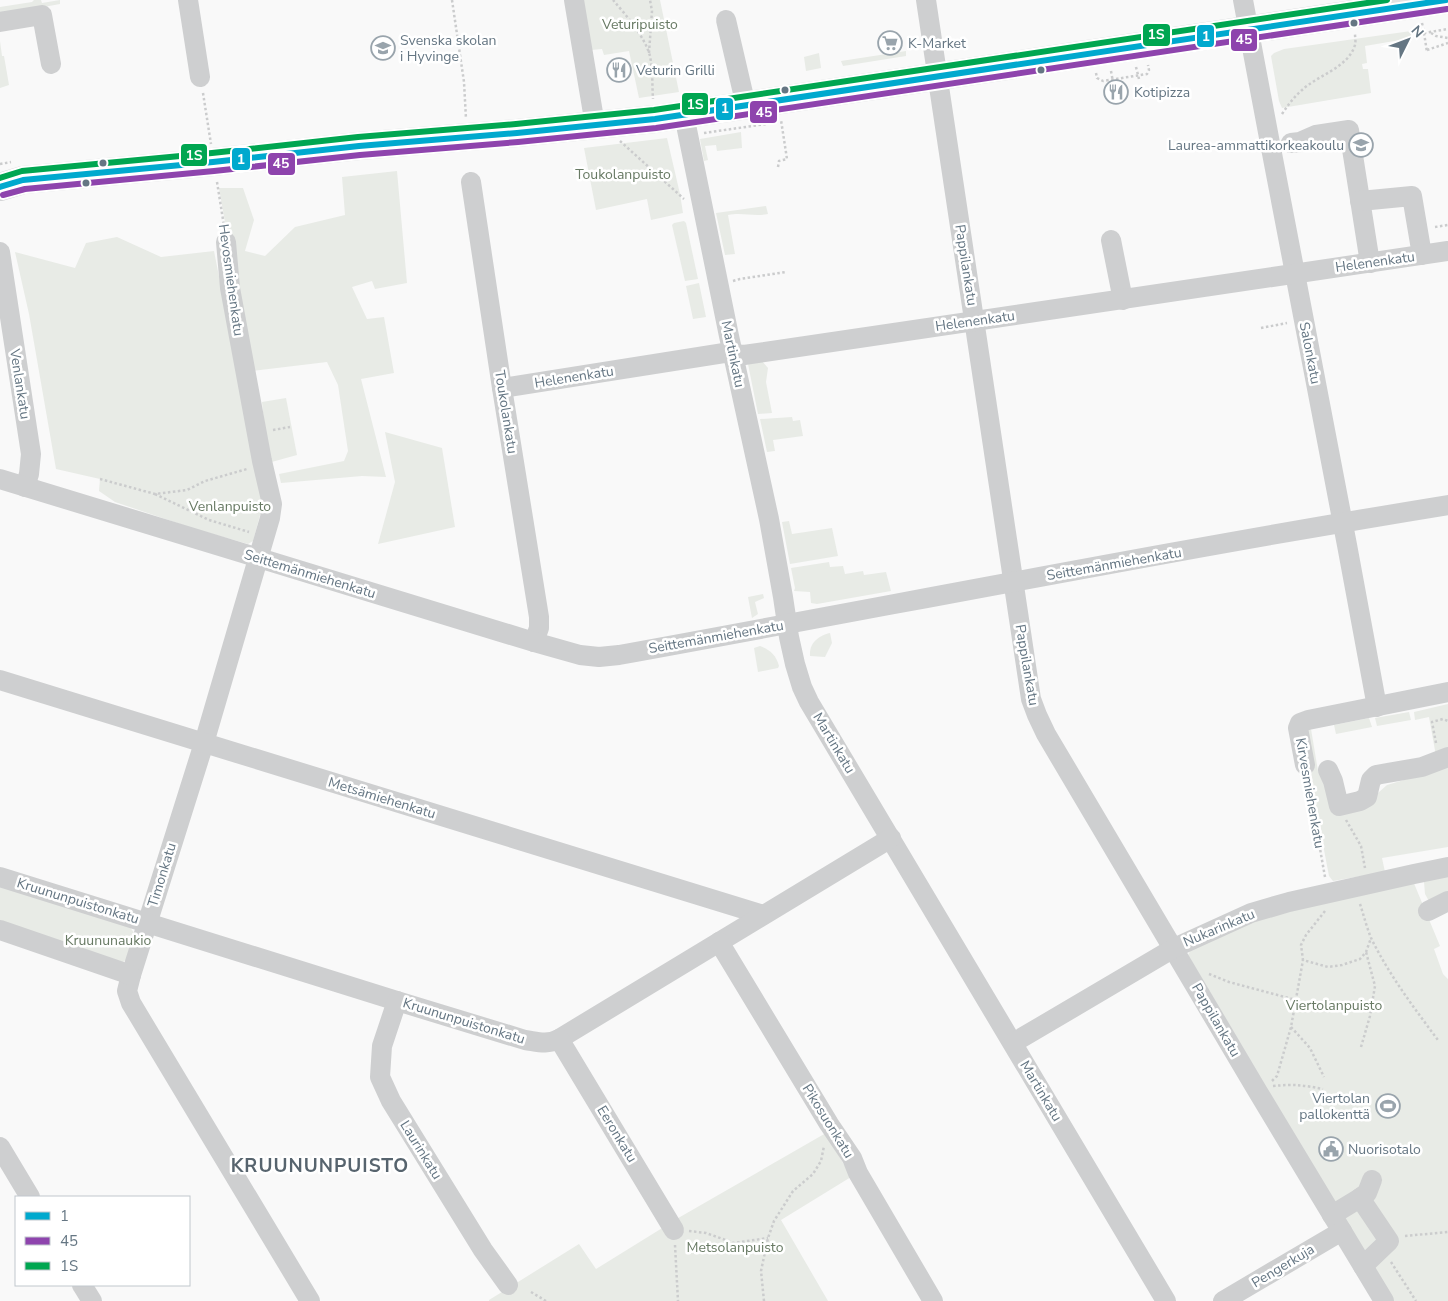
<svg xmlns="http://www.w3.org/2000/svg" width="1448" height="1301" viewBox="0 0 1448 1301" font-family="'Nunito Sans',sans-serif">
  <rect width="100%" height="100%" fill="#f9f9f9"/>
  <g fill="#e8ebe6">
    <polygon points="34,0 41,0 42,3 60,0 60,4 0,15 0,7 32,2"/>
    <polygon points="582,0 660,0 679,92 639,98 629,51 604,55 602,49 591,50"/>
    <polygon points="1411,31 1412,38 1365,46 1367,63 1362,64 1363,69 1368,69 1371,93 1282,108 1279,101 1271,56 1274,53 1284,49"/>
    <polygon points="0,41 2,56 4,56 9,85 0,88"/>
    <polygon points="906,51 906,56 843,66 841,61"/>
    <polygon points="819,53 821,68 806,71 804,57"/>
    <polygon points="741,132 742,148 717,151 716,145 705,146 708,160 704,161 700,139"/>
    <polygon points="667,138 680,194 683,213 651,220 647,199 596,210 584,148"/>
    <polygon points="397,171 407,283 375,289 372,281 352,287 367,319 384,317 394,373 361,379 386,477 362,476 281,483 279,474 344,461 348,451 338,385 327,362 251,371 219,188 243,188 254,220 245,251 265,256 295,227 345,215 342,177"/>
    <path d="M 766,206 L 768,214 C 753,217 743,212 728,215 L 735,254 L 725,255 L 716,213 Z"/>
    <polygon points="684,221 686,223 698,279 685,281 672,225 674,223"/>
    <polygon points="117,237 161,257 214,251 262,497 262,508 253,541 248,544 195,529 115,502 99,491 100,479 56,469 29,314 15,252 75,268 86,243"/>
    <polygon points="699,283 706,317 693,319 686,286"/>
    <polygon points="762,361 768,368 766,382 772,413 758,414 748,364"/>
    <polygon points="286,398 297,455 268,463 262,402"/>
    <polygon points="792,417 793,421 800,420 803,436 773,440 775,451 767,452 760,419"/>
    <polygon points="385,432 442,448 455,527 378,544 395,482"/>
    <polygon points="789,521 792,534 832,528 838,556 790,564 782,522"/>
    <polygon points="829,562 830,567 843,566 845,574 863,571 864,575 886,572 891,591 817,604 811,603 810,592 794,591 795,588 791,568"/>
    <polygon points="763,594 764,598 755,602 758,614 752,618 748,597"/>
    <path d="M 830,633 L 832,643 L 825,657 L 810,656 C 809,643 818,636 830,633 Z"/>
    <path d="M 760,646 C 770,650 776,655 779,666 L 778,668 L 758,672 L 754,648 Z"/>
    <polygon points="1448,704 1448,847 1382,858 1385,872 1333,881 1329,876 1308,766 1307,730 1311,729 1318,771 1322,776 1334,800 1378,793 1387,785 1424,774 1436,756 1429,717 1415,720 1414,712"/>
    <polygon points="1409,712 1411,720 1377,726 1375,718"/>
    <polygon points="1369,718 1372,727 1336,734 1334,725"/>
    <polygon points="1448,874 1448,898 1430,903 1425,894 1424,882"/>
    <polygon points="1413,881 1440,946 1434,949 1443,974 1448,979 1448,1301 1392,1301 1188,955 1192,947 1258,917"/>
    <polygon points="0,885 130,927 134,933 127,959 123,962 0,924"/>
    <polygon points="826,1133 851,1177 781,1220 828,1301 489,1301 489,1300 579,1244 596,1269 680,1217"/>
  </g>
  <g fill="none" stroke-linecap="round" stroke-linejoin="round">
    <g stroke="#d5d6d7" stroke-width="28">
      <polyline id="major" points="0,187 23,180 213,162 359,146 517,133 655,119 1446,0"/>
    </g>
    <g stroke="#cbcccd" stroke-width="2.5" stroke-dasharray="2.5 2.5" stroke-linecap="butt">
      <polyline points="452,0 464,82 466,119"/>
      <path d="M 613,0 C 626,15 645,37 650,56 C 653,71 652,85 653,99"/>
      <polyline points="1422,23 1424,33 1448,29"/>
      <polyline points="1424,33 1427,52"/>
      <polyline points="1431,33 1436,36 1448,38"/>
      <polyline points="1427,50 1448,43"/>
      <polyline points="649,53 652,11 650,0"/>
      <polyline points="1136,67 1139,79"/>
      <polyline points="1111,71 1113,82"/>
      <polyline points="1096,73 1097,78 1103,81 1147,74 1149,70 1148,65"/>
      <polyline points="203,93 211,144"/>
      <path d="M 1282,114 C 1288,105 1294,97 1302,90 C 1318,75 1348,68 1355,45 C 1356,42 1355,37 1355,34"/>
      <polyline points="704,133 773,123 777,121"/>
      <polyline points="620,141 684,199"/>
      <polyline points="0,164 11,162"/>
      <polyline points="778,167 779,161 787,159 781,120"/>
      <polyline points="217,182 224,226"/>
      <polyline points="1435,227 1448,225"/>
      <polyline points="733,281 740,279 786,272"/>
      <polyline points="1261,328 1287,323"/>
      <polyline points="273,430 290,427"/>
      <polyline points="100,479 155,494 187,490 205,481 247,469"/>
      <polyline points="155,494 209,520 249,532"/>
      <polyline points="1436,743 1432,722 1443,719 1448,721"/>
      <polyline points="1308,781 1325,877"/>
      <polyline points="1346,820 1361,846 1365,868"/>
      <path d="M 1360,904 C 1364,916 1367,929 1372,940 C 1390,976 1414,1008 1438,1040"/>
      <polyline points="1325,911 1306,935 1301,945 1303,960 1328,967 1342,965 1360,959 1366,952 1371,938"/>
      <polyline points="1209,974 1229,982 1296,1000"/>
      <polyline points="1291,1027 1310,1048 1324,1077"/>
      <polyline points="1361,1047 1370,1016 1375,986 1366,952"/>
      <polyline points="1272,1081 1277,1076 1291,1027 1303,960"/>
      <path d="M 1273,1086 C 1294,1084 1303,1085 1323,1089"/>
      <polyline points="689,1231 706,1233 734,1243 768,1238"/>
      <polyline points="1405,1236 1448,1232"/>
      <polyline points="675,1245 678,1301"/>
      <polyline points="1391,1262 1416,1301"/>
      <polyline points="531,1292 546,1301"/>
      <polyline points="764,1301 761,1271 768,1238 774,1221 793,1191 813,1174 821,1161 824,1146"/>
    </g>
    <g stroke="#cecfd0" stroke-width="20">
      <polyline points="188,0 200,77"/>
      <polyline points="574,0 595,125"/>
      <polyline points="926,0 1031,699 1037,715 1046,734 1258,1092 1384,1301"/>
      <polyline points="1243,0 1270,143 1347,545 1377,707"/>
      <polyline points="726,20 746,106"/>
      <polyline points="0,22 42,15 51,64"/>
      <polyline points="684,115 729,336 769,519 783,597 789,637 795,664 802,687 809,702 1166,1301"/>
      <polyline points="1291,143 1300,142 1316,135 1349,130 1370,263"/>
      <polyline points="471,182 502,388 539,617 539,628 534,642"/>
      <polyline points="1360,201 1412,196 1422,255"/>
      <polyline points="1111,240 1123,300"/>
      <polyline points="226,242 230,288 262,461 272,504 270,518 204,743 131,975 127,991 131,1003 310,1301"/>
      <polyline points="0,252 31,454 29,474 25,487"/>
      <polyline points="502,388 724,353 744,355 1448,251"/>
      <path d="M 0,479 L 534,642 L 580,655 L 599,657 L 619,655 C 895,605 1171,550 1448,505"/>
      <polyline points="0,680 763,915"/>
      <polyline points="1305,765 1298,728 1300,723 1308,720 1448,692"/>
      <polyline points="1328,770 1333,781 1339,806 1360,801 1367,797 1371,780 1376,775 1422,767 1448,757"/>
      <path d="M 0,877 L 397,1001 L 525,1040 C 539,1042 546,1045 559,1039 L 891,838"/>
      <polyline points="1428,911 1448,901"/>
      <polyline points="0,930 131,975"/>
      <polyline points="719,942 829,1124 852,1158 858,1173 933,1301"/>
      <polyline points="397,1001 382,1046 380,1077 391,1101 483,1250 508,1285"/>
      <polyline points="559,1039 674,1230"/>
      <polyline points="1013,1043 1174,948 1251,913 1289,902 1414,874 1448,867"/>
      <polyline points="0,1147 30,1197"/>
      <polyline points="1360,1198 1367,1193 1372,1180"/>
      <polyline points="1332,1215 1360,1198 1389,1241 1363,1266"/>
      <polyline points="82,1285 92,1301"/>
      <polyline points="1223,1301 1342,1231"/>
    </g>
    <use href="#major" stroke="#e1e2e2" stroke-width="25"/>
    <g stroke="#fff" stroke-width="10">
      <polyline id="bus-1" points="0,187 23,180 213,162 359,146 517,133 655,119 1446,0"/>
    </g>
    <g stroke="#fff" stroke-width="10">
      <polyline id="bus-2" points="3,195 25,189 214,171 360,155 518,142 656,128 1447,9"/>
    </g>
    <g stroke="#fff" stroke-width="10">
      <polyline id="bus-3" points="0,178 22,171 212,153 358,137 516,124 654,110 1387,0"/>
    </g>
    <use href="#bus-1" stroke="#00a9ce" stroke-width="6"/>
    <use href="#bus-2" stroke="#8e44ad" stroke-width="6"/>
    <use href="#bus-3" stroke="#00a651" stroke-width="6"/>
  </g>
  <defs>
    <g id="supermarket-ring" transform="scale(1.25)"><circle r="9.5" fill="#fff" stroke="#99a4ac" stroke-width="1.5"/><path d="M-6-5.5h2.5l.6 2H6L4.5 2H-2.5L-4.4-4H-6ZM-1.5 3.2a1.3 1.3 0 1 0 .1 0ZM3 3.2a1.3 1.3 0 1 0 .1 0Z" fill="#99a4ac"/></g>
    <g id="school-ring" transform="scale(1.25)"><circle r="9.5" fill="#fff" stroke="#99a4ac" stroke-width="1.5"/><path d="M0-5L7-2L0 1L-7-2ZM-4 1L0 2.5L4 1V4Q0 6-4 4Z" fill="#99a4ac"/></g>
    <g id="restaurant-ring" transform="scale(1.25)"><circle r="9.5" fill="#fff" stroke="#99a4ac" stroke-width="1.5"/><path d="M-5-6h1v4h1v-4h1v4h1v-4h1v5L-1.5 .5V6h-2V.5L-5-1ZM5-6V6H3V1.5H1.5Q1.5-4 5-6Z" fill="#99a4ac"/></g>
    <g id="university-ring" transform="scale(1.25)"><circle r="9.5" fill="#fff" stroke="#99a4ac" stroke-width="1.5"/><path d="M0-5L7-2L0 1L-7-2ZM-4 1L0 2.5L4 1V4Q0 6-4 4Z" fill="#99a4ac"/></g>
    <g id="stadium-ring" transform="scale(1.25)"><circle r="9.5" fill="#fff" stroke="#99a4ac" stroke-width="1.5"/><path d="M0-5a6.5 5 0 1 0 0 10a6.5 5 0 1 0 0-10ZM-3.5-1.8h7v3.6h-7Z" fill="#99a4ac"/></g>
    <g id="civic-ring" transform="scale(1.25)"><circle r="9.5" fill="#fff" stroke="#99a4ac" stroke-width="1.5"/><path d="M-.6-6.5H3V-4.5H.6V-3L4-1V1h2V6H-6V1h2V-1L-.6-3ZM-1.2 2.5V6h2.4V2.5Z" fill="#99a4ac"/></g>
  </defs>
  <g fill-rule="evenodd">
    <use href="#supermarket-ring" x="890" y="43"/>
    <use href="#school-ring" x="383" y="48"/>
    <use href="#restaurant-ring" x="619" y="70"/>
    <use href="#restaurant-ring" x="1116" y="92"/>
    <use href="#university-ring" x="1361" y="145"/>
    <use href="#stadium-ring" x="1388" y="1106"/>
    <use href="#civic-ring" x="1331" y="1149"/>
  </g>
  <g fill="#657683" stroke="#fff" stroke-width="2">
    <circle cx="1354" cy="23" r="4.5"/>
    <circle cx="1041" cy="70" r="4.5"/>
    <circle cx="785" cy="90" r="4.5"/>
    <circle cx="103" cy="163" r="4.5"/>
    <circle cx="86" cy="183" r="4.5"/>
  </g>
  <g text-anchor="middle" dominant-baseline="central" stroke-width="5" stroke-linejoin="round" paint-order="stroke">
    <g font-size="14" fill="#687a64" stroke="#fff">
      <text x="640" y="24">Veturipuisto</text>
      <text x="623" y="174">Toukolanpuisto</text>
      <text x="230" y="506">Venlanpuisto</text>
      <text x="108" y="940">Kruununaukio</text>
      <text x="1334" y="1005">Viertolanpuisto</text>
      <text x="735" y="1247">Metsolanpuisto</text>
    </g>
    <g font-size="14" fill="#657683" stroke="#fff" text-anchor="start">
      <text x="400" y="40">Svenska skolan<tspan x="400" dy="16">i Hyvinge</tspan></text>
      <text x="908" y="43">K-Market</text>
      <text x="636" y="70">Veturin Grilli</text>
      <text x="1134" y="92">Kotipizza</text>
      <text x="1344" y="145" text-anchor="end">Laurea-ammattikorkeakoulu</text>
      <text x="1370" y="1098" text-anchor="end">Viertolan<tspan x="1370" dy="16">pallokenttä</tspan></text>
      <text x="1348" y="1149">Nuorisotalo</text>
    </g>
    <g font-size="14" fill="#657683" stroke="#fff">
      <text transform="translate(1375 262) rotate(-8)">Helenenkatu</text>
      <text transform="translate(966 265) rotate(81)">Pappilankatu</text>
      <text transform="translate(231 280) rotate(82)">Hevosmiehenkatu</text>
      <text transform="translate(975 321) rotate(-8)">Helenenkatu</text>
      <text transform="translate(1310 353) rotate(79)">Salonkatu</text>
      <text transform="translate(733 354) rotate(78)">Martinkatu</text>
      <text transform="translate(574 377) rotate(-9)">Helenenkatu</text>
      <text transform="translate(20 384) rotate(81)">Venlankatu</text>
      <text transform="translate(506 412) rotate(81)">Toukolankatu</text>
      <text transform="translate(1114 564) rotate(-10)">Seittemänmiehenkatu</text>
      <text transform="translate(310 574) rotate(17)">Seittemänmiehenkatu</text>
      <text transform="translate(716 637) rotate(-10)">Seittemänmiehenkatu</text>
      <text transform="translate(1027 665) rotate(80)">Pappilankatu</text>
      <text transform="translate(834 743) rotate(59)">Martinkatu</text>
      <text transform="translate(1310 793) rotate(80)">Kirvesmiehenkatu</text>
      <text transform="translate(382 798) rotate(17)">Metsämiehenkatu</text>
      <text transform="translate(162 875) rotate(-73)">Timonkatu</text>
      <text transform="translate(78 901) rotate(17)">Kruununpuistonkatu</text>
      <text transform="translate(1219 928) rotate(-23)">Nukarinkatu</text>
      <text transform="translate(1216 1020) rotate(60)">Pappilankatu</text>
      <text transform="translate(464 1021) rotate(17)">Kruununpuistonkatu</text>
      <text transform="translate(1041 1091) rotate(59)">Martinkatu</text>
      <text transform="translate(828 1121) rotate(58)">Pikosuonkatu</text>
      <text transform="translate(617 1134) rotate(59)">Eeronkatu</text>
      <text transform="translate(421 1150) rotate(58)">Laurinkatu</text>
      <text transform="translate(1283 1266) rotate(-31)">Pengerkuja</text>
    </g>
    <g font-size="19" font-weight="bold" letter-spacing="1" fill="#57646e" stroke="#fff">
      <text x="320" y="1166">KRUUNUNPUISTO</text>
    </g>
  </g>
  <g stroke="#fff" stroke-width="2">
    <rect x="1142" y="23" width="29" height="24" rx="5" fill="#00a651"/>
    <rect x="1196" y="24" width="19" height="24" rx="5" fill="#00a9ce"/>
    <rect x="1230" y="28" width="28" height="24" rx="5" fill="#8e44ad"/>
    <rect x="681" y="92" width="28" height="24" rx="5" fill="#00a651"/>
    <rect x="715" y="97" width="19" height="24" rx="5" fill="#00a9ce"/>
    <rect x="749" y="100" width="29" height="24" rx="5" fill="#8e44ad"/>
    <rect x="180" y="143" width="28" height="24" rx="5" fill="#00a651"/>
    <rect x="231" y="147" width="20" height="24" rx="5" fill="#00a9ce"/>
    <rect x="267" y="152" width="29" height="24" rx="5" fill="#8e44ad"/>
  </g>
  <g font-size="14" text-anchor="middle" font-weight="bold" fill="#fff">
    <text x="1156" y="39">1S</text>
    <text x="1206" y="41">1</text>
    <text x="1244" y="44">45</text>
    <text x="695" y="109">1S</text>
    <text x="725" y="113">1</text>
    <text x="764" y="117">45</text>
    <text x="194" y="160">1S</text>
    <text x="241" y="164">1</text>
    <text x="281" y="168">45</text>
  </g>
  <rect x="15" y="1196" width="175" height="90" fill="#ffffff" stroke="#c1c8cd"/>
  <rect x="25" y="1212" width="25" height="8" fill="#00a9ce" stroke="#c1c8cd"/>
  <text x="60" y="1221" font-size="15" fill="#657683">1</text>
  <rect x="25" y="1237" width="25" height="8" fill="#8e44ad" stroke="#c1c8cd"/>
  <text x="60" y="1246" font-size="15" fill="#657683">45</text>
  <rect x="25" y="1262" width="25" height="8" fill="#00a651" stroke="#c1c8cd"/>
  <text x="60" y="1271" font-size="15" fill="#657683">1S</text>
  <g transform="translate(1408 40) rotate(48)" stroke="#ffffff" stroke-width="4" paint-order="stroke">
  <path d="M0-4L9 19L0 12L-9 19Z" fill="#657683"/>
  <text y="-8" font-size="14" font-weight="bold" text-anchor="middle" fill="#657683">N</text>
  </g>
</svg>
